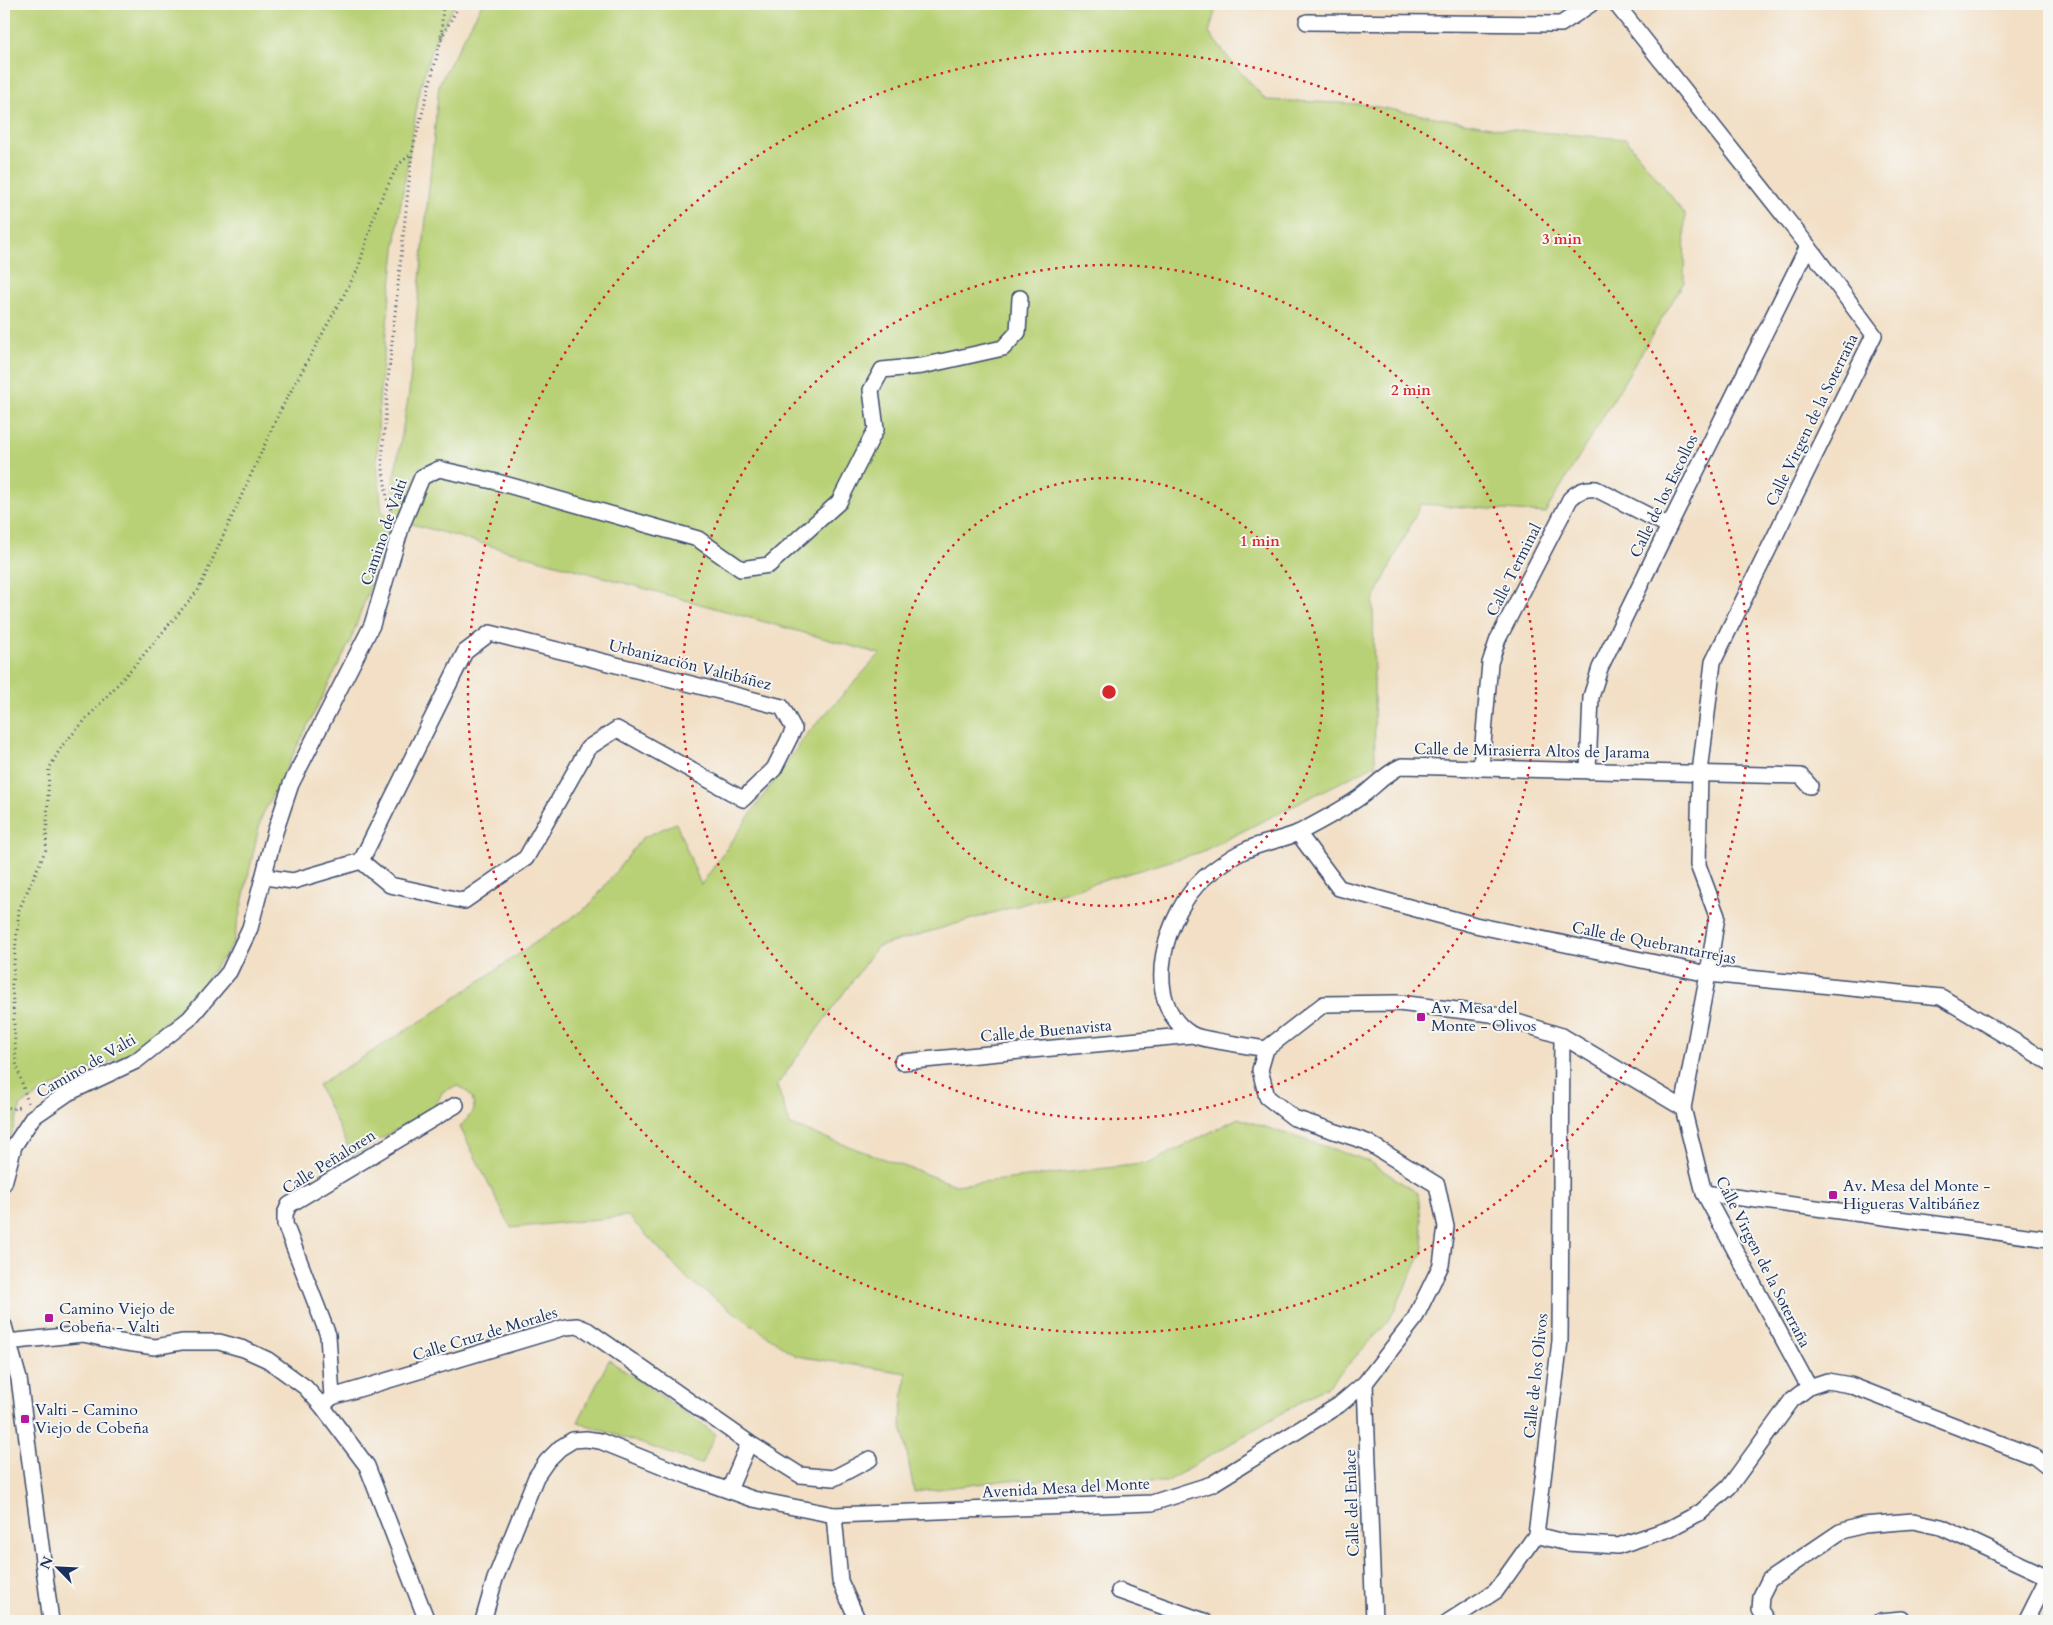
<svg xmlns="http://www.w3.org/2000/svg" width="2053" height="1625" viewBox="0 0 2053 1625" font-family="Cardo,serif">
  <rect width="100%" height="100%" fill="#f6f6f2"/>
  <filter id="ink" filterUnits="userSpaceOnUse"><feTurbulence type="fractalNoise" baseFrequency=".02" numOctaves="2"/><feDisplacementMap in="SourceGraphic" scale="10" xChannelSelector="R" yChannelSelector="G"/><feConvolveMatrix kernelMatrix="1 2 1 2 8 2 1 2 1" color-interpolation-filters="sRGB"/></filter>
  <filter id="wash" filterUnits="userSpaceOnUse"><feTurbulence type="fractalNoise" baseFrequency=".0096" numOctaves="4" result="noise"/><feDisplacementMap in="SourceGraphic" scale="20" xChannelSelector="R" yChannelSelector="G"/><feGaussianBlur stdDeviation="1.12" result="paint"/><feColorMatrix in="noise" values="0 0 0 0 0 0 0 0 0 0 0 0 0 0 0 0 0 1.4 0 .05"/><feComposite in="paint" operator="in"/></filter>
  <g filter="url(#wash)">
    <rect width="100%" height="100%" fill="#f2dfc5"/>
    <g fill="#b9d176" stroke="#6a806a">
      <path d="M 4,4 L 455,4 L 433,45 L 420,88 L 398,221 L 379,400 L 377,463 L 382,512 L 394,518 L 393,483 L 409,393 L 439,84 L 482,4 L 1217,4 L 1209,33 L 1234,65 L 1266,100 L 1361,104 L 1502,129 L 1626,139 L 1685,214 L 1684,282 L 1545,513 L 1421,504 L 1373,601 L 1375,765 L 1201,852 L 877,947 L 777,1085 L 790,1125 L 956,1185 L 1150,1163 L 1238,1118 L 1366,1160 L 1418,1193 L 1424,1248 L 1389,1321 L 1329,1385 L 1166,1482 L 1009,1480 L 914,1492 L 901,1420 L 906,1373 L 796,1356 L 690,1281 L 628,1216 L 511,1228 L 460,1127 L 474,1111 C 474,1098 470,1091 458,1086 L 443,1091 L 435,1106 L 353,1156 L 318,1085 L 426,1018 L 590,905 L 642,838 L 676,823 L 701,885 L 806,735 L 880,654 L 394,519 L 350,642 L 261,818 L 233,944 L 187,1004 L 124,1056 L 70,1077 L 21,1105 L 4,1157 Z"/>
      <polygon points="609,1360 716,1434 701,1464 578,1422"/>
    </g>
  </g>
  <g filter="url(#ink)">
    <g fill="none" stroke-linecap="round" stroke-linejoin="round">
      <g stroke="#3b496d" stroke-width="18">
        <g id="minor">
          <polyline points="1616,4 1808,246 1874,335 1713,662 1700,773 1698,865 1717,916 1708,974 1683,1108 1704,1193 1809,1387"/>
          <polyline points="1307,22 1561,24 1591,4"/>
          <path d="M 1481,767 L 1490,663 L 1498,639 L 1570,499 C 1578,491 1585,488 1596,489 L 1669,526"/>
          <polyline points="1588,771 1591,697 1600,668 1669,526 1808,246"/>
          <polyline points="1298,833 1339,888 1475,925 1708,974 1941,997 2049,1062"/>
          <polyline points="265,877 293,881 361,861 465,652 490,633 782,707 794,729 774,769 743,799 617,729 588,748 526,858 464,901 390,885 361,861"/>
          <path d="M 1266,1049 C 1252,1046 1200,1040 1191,1034 C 1138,1001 1166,911 1205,877 C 1215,869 1234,855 1246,850 C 1263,842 1283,840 1300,832 C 1321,821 1344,809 1363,795 C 1376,785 1386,773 1402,766 L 1801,776 L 1810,786"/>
          <polyline points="902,1062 1193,1035"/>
          <polyline points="4,1183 14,1146 33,1117 68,1093 136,1061 189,1019 229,972 250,928 275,832 291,784 372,625 402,525 422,477 439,469 497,482 698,539 741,569 769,565 839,502 876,429 871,390 882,370 922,366 1003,348 1018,332 1020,298"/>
          <polyline points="1704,1193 2049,1239"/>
          <polyline points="4,1326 19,1379 51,1621"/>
          <polyline points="7,1342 83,1334 120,1342 155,1347 182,1342 219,1342 244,1349 268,1360 305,1387 322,1406 367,1466 427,1621"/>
          <polyline points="1365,1383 1374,1621"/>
          <polyline points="332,1397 328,1335 285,1224 285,1214 289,1205 456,1105"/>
          <polyline points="322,1406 332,1397 566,1327 577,1326 587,1330 749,1443 729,1490"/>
          <polyline points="749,1443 800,1475 834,1478 870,1459"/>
          <polyline points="834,1515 840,1581 858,1621"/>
          <polyline points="1536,1535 1567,1543 1618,1546 1669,1529 1701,1512 1729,1487 1792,1400 1809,1387 1827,1381 1850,1385 2035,1457 2049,1468"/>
          <polyline points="1119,1591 1204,1621"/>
          <polyline points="483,1621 495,1579 536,1477 547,1461 560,1448 573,1440 586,1439 600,1441 690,1477 753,1499 834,1515 1152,1503 1212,1484 1339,1405 1365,1383 1414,1320 1441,1265 1446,1227 1437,1185 1367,1142 1294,1118 1267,1097 1260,1070 1266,1049 1324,1004 1398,1003 1491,1014 1562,1036 1683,1108"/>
          <polyline points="1449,1621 1496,1591 1536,1535 1560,1341 1562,1036"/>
          <polyline points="1767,1621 1760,1610 1761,1596 1769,1580 1840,1532 1863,1525 1913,1521 1941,1527 2048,1577"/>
          <polyline points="1881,1621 1902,1619"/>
          <polyline points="2026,1621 2049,1575"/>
        </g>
      </g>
      <g stroke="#3b496d" stroke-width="3" stroke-dasharray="1 4" stroke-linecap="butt">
        <polyline points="441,38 460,4"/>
        <polyline points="391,509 388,505 382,462 388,380 412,153 441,40 443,4"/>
        <polyline points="28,1103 16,1063 12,984 19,910 46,849 49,769 61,747 135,665 199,589 280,411 358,269 376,209 398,165 412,153"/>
        <polyline points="4,1106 13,1109 20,1107"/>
      </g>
      <use href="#minor" stroke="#fff" stroke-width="15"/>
    </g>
  </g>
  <g fill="none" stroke="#d62828" stroke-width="2.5" stroke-dasharray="2.5 5">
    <circle cx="1109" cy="692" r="214"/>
    <circle cx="1109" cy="692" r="427"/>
    <circle cx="1109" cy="692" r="641"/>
  </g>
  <g fill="#b5179e" stroke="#f6f6f2" stroke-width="2">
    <rect x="1416" y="1012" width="10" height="10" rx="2.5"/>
    <rect x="1828" y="1190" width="10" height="10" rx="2.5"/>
    <rect x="44" y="1313" width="10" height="10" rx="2.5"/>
    <rect x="20" y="1414" width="10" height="10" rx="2.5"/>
  </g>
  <g text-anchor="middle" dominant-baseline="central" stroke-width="4" stroke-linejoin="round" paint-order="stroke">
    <g font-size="16" fill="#1b2f5e" stroke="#f6f6f2">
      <text transform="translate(1812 420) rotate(-64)">Calle Virgen de la Soterraña</text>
      <text transform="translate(1664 496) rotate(-64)">Calle de los Escollos</text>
      <text transform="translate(384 532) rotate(-71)">Camino de Valti</text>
      <text transform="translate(1514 570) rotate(-63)">Calle Terminal</text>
      <text transform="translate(690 665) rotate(14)">Urbanización Valtibáñez</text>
      <text transform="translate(1532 751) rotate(1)">Calle de Mirasierra Altos de Jarama</text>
      <text transform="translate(1654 943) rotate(11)">Calle de Quebrantarrejas</text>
      <text transform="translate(1046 1031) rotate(-5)">Calle de Buenavista</text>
      <text transform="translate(86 1066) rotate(-30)">Camino de Valti</text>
      <text transform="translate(329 1162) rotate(-32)">Calle Peñaloren</text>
      <text transform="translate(1763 1262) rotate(63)">Calle Virgen de la Soterraña</text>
      <text transform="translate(485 1334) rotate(-17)">Calle Cruz de Morales</text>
      <text transform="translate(1536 1376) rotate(-84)">Calle de los Olivos</text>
      <text transform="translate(1066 1488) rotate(-3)">Avenida Mesa del Monte</text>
      <text transform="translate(1352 1503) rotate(-92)">Calle del Enlace</text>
    </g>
    <g font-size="16" fill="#1b2f5e" stroke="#f6f6f2" text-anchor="start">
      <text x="1431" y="1008">Av. Mesa del<tspan x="1431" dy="18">Monte - Olivos</tspan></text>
      <text x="1843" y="1186">Av. Mesa del Monte -<tspan x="1843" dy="18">Higueras Valtibáñez</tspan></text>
      <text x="59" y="1309">Camino Viejo de<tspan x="59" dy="18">Cobeña - Valti</tspan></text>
      <text x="35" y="1410">Valti - Camino<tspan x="35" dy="18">Viejo de Cobeña</tspan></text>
    </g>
  </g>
  <circle cx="1109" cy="692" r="8" fill="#d62828" stroke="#f6f6f2" stroke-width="2.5"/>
  <g font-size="15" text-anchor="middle" font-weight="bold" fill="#d62828" stroke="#f6f6f2" stroke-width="4" stroke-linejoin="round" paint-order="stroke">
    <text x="1562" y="244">3 min</text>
    <text x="1411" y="395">2 min</text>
    <text x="1260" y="546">1 min</text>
  </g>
  <rect width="2053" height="1625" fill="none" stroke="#f6f6f2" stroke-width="20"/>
  <g transform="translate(58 1568) rotate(294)" stroke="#f6f6f2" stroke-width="4" paint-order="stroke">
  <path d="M0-4L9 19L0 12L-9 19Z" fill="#1b2f5e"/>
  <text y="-8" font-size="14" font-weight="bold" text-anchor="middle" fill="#1b2f5e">N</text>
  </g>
</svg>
